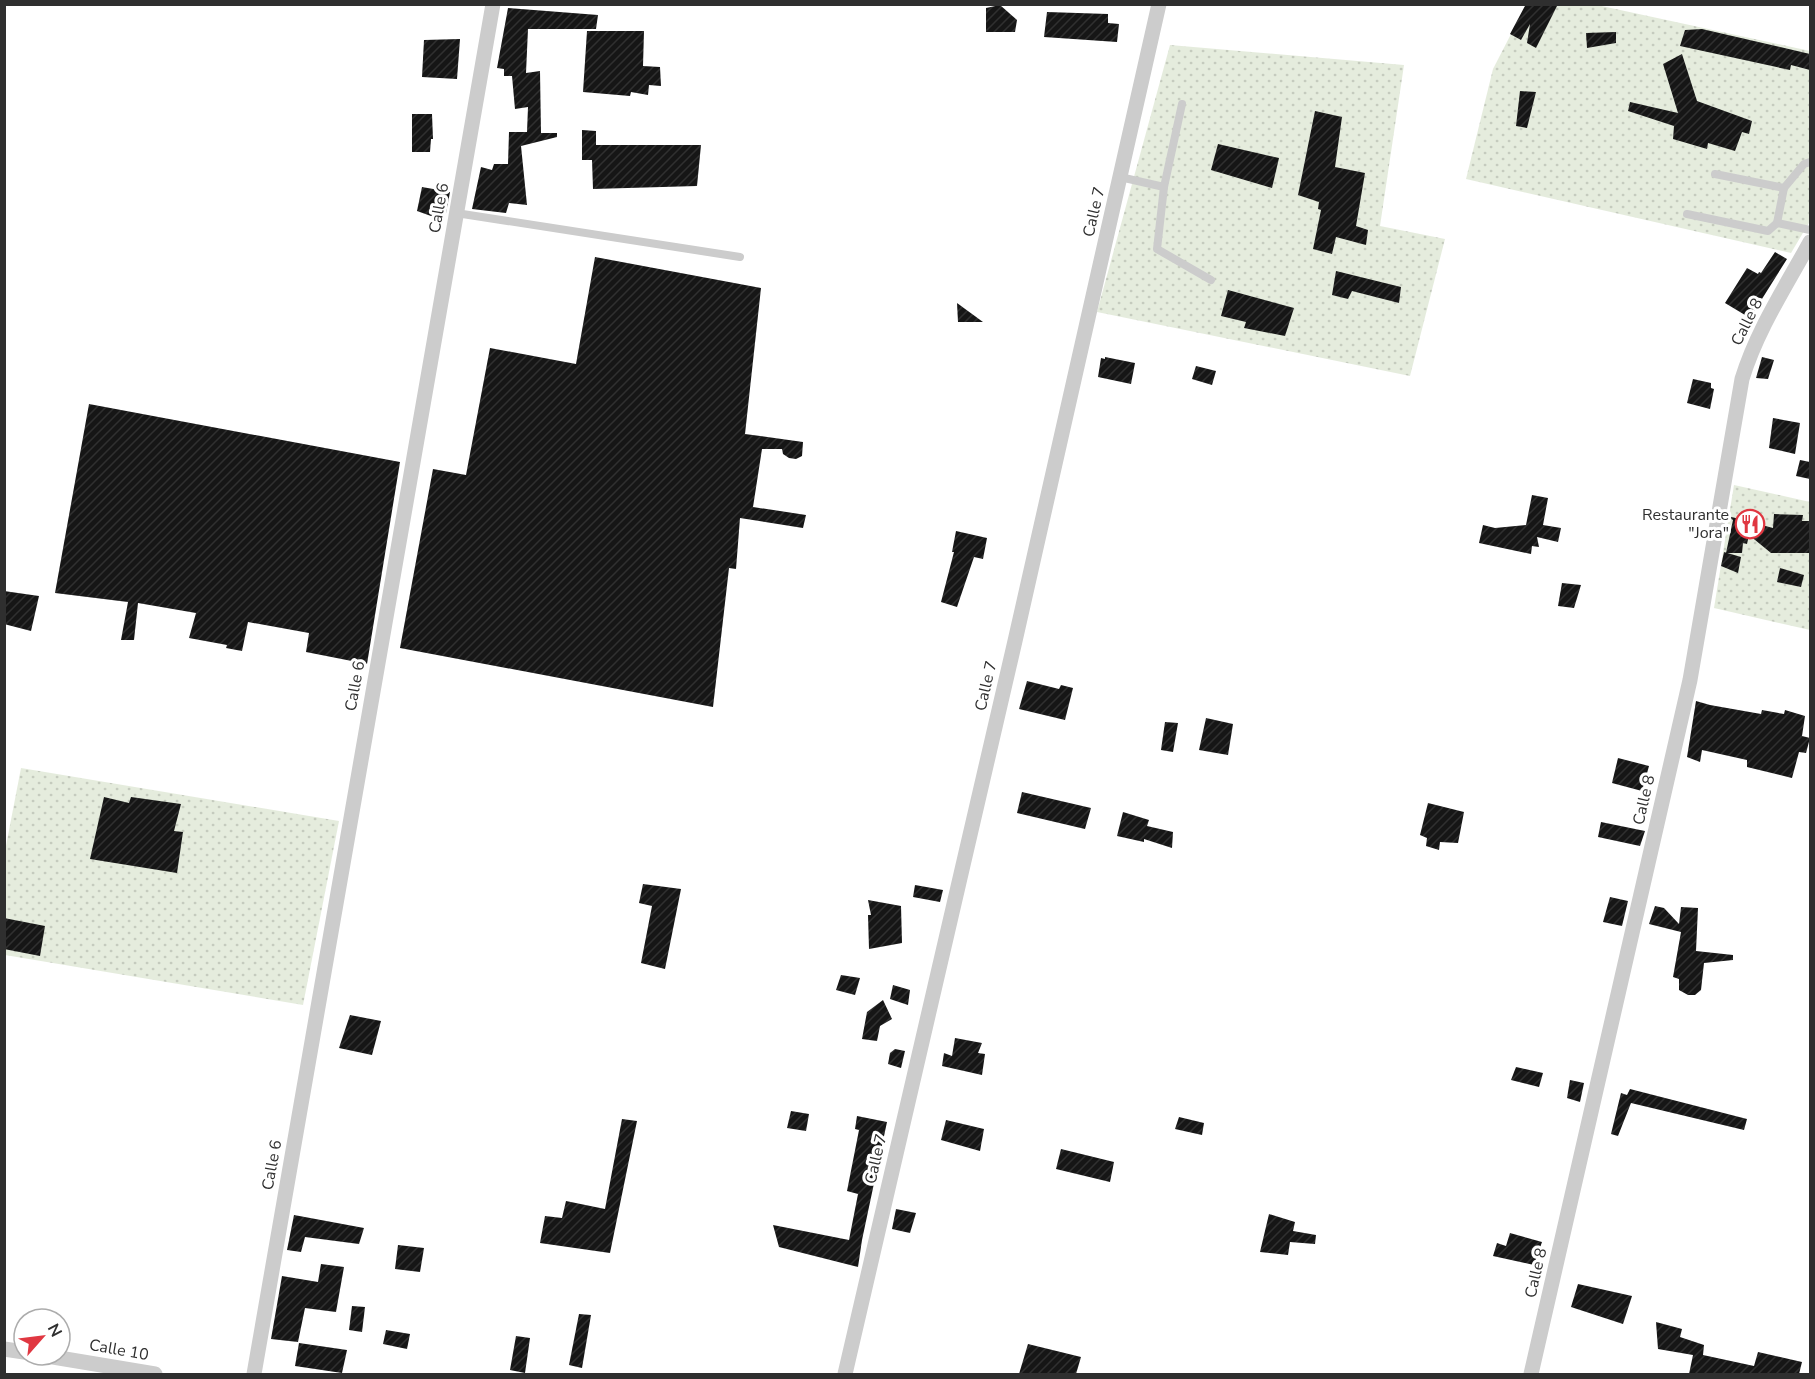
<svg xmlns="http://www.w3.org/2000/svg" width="1815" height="1379" viewBox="0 0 1815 1379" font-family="'Nunito Sans',sans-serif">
  <defs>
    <pattern id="grass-dots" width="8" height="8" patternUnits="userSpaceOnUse" patternTransform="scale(1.5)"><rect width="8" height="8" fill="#e5ecdd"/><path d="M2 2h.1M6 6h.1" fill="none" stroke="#c5cbbe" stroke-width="1.8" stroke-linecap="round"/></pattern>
    <pattern id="building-hatch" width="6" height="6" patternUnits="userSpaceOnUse" patternTransform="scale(1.5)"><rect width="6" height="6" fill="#161616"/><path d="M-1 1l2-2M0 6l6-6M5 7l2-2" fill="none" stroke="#303030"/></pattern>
  </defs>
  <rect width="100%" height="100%" fill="#fff"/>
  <g fill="url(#grass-dots)">
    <polygon points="1526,5 1597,5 1810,51 1810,221 1791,253 1466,179 1493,69"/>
    <polygon points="1170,45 1404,65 1380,226 1445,239 1410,376 1097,312"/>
    <polygon points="1734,485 1810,502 1810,630 1714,608"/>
    <polygon points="21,768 339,821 303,1005 5,955 5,851"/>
  </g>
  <g fill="url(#building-hatch)">
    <polygon points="1526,4 1558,4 1536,48 1527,43 1530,24 1521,40 1510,34"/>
    <polygon points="1000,5 1017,20 1015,32 986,32 986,8"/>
    <polygon points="508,8 598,15 596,29 528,29 526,73 540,71 541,133 557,133 557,137 521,146 527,205 509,203 506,213 472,209 481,167 492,170 494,164 508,164 509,132 527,132 528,107 515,109 512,76 504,76 504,69 497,68"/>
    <polygon points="1047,12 1108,14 1108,23 1119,24 1117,42 1044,37"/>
    <polygon points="1702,29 1810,54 1810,70 1791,65 1790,70 1680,46 1685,30"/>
    <polygon points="587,31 644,31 643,66 660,67 661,86 649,85 648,95 631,92 630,96 583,92"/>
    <polygon points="1616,32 1616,43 1587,48 1586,33"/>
    <polygon points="460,39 457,79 422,77 424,40"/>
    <polygon points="1682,54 1697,101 1752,121 1749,134 1742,132 1735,151 1708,143 1707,149 1673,139 1674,126 1628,111 1630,102 1678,113 1663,64"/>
    <polygon points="1520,91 1536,92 1527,128 1516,126"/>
    <polygon points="1315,111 1342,117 1335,167 1365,173 1356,226 1368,230 1366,245 1336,237 1332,254 1313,249 1321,210 1318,209 1319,202 1298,195"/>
    <polygon points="412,114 432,114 433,139 431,139 430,152 412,152"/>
    <polygon points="582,130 596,131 596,145 701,145 697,186 593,189 592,160 582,160"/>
    <polygon points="1218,144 1279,158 1272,188 1211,170"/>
    <polygon points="422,187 450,192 446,213 431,216 417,211"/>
    <polygon points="1775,252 1787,259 1750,318 1725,303 1747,268 1758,274 1759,272 1761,273"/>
    <polygon points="595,257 761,288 745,434 803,442 802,456 796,459 789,458 783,454 782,449 762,449 753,507 806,515 803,528 740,518 736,569 729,568 713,707 400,648 433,469 466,475 490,348 576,364"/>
    <polygon points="1336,271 1401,287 1399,303 1352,291 1348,299 1332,295"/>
    <polygon points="1228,290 1294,308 1285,336 1244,328 1246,322 1221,316"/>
    <polygon points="957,303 983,322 958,322"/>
    <polygon points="1105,357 1135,363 1131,384 1098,377 1101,358 1105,359"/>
    <polygon points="1762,357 1774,360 1768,379 1756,378"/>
    <polygon points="1196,366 1216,371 1212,385 1192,379"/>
    <polygon points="1693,379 1711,383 1711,388 1714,389 1710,409 1687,403"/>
    <polygon points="89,404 400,462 367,664 306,652 309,633 248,622 242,651 226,648 227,645 189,638 196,613 138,603 134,640 121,640 128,602 55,593"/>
    <polygon points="1773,418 1800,423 1795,454 1769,448"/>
    <polygon points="1800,460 1810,462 1810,479 1796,476"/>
    <polygon points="1532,495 1548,498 1543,525 1561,528 1558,542 1537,537 1539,547 1532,546 1531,554 1479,543 1483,525 1495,528 1526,525"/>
    <polygon points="1774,514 1803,515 1802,521 1810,521 1810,553 1771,553 1749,535 1747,544 1743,543 1742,553 1726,553 1733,520 1728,516 1773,528"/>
    <polygon points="956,531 987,538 983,559 974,557 957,607 941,602 954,552 952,552"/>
    <polygon points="1724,552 1741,557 1738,573 1721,566"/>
    <polygon points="1780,568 1804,575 1801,587 1777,582"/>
    <polygon points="1562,583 1581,585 1574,608 1558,606"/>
    <polygon points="4,591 39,596 31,631 4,624"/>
    <polygon points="1027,681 1059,689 1061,685 1073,688 1065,720 1019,709"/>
    <polygon points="1696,701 1710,705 1761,714 1762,710 1784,714 1785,710 1805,716 1802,736 1810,738 1806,753 1799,752 1792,778 1747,767 1747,760 1702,750 1700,762 1687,757"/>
    <polygon points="1206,718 1233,724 1228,755 1199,750"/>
    <polygon points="1165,722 1178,723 1173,752 1161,750"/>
    <polygon points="1618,758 1649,766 1642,791 1612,783"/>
    <polygon points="1022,792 1091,808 1085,829 1017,813"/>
    <polygon points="104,797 129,803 131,797 181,804 174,831 183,832 177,873 90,859"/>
    <polygon points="1428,803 1464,812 1458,843 1440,842 1439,850 1426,846 1427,838 1420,835"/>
    <polygon points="1123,812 1149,820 1147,826 1173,832 1172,848 1144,839 1144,842 1117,836"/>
    <polygon points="1601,822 1645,831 1640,846 1598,837"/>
    <polygon points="643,884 681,889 665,969 641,963 652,906 639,903"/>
    <polygon points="915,885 943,890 940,902 913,897"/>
    <polygon points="1610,897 1628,901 1622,926 1603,922"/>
    <polygon points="868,900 901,906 902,943 869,949 868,915 871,915"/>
    <polygon points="1655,906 1664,908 1679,924 1681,907 1698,908 1696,951 1733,955 1733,960 1704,963 1701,990 1695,995 1688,995 1679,990 1679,979 1673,977 1681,932 1649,924"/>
    <polygon points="4,918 45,926 40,956 4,949"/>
    <polygon points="841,975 860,978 855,995 836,990"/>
    <polygon points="893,985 910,990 908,1005 890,999"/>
    <polygon points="883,1000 892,1019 880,1026 877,1041 862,1039 867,1012"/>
    <polygon points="350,1015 381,1021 372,1055 339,1048"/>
    <polygon points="955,1038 982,1043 978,1053 985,1054 982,1075 942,1066 944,1053 952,1056"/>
    <polygon points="895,1049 905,1051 901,1068 888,1064 890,1053"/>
    <polygon points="1516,1067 1543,1073 1539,1087 1511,1080"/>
    <polygon points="1570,1080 1584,1083 1580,1102 1567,1098"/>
    <polygon points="1630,1089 1747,1119 1744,1130 1631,1103 1618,1136 1611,1134 1621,1093 1627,1095"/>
    <polygon points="791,1111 809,1114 806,1131 787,1128"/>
    <polygon points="857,1116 887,1122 862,1240 858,1267 779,1247 773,1225 849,1240 858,1194 847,1191 859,1130 855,1129"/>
    <polygon points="1179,1117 1204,1123 1202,1135 1175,1129"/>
    <polygon points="622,1119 637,1121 610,1253 540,1243 545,1216 562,1218 566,1201 605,1209"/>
    <polygon points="946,1120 984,1129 980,1151 941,1140"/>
    <polygon points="1061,1149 1114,1162 1110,1182 1056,1169"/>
    <polygon points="896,1209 916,1213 910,1233 892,1229"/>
    <polygon points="1269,1214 1295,1222 1293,1231 1316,1235 1315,1244 1290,1242 1288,1255 1260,1252"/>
    <polygon points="294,1215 364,1228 359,1244 305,1237 301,1252 287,1250"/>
    <polygon points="1510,1233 1542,1242 1534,1265 1493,1256 1497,1243 1506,1246"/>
    <polygon points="398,1245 424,1248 420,1272 395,1269"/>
    <polygon points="321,1264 344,1267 336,1312 305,1308 298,1342 271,1339 282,1276 318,1282"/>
    <polygon points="1578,1284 1632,1296 1623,1324 1571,1307"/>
    <polygon points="352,1306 365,1307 362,1332 349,1330"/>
    <polygon points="579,1314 591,1315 582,1368 569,1365"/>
    <polygon points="1656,1322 1682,1329 1680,1337 1704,1345 1703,1355 1754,1366 1758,1352 1802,1362 1799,1374 1689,1374 1693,1355 1658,1349"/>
    <polygon points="386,1330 410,1334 407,1349 383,1344"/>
    <polygon points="516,1336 530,1338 525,1373 510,1370"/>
    <polygon points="299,1343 347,1350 342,1373 295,1366"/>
    <polygon points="1028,1344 1081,1357 1076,1374 1019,1374"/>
  </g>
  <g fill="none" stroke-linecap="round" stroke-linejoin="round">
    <g stroke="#ccc" stroke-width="8">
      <polyline points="1715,174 1784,188"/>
      <polyline points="1120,177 1164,187 1182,104"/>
      <polyline points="1164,187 1157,249 1211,280"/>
      <polyline points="456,213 740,257"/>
      <polyline points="1687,214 1768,231 1777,223 1784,188 1804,164 1810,162"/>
      <polyline points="1777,223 1810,230"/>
    </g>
    <g stroke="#ccc" stroke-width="15">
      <polyline points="4,1349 24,1352"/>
      <polyline points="41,1355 155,1374"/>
      <polyline points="254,1374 493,4"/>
      <polyline points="845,1374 1015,641 1159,4"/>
      <path d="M 1531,1374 L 1690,680 L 1742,379 C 1757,330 1786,286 1810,242"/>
    </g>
  </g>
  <defs>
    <g id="restaurant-ring" transform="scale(1.5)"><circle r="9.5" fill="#fff" stroke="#e03741" stroke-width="1.5"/><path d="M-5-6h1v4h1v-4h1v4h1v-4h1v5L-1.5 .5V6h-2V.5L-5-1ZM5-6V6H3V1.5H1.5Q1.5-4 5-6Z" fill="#e03741"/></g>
  </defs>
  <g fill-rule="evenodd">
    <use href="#restaurant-ring" x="1750" y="524"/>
  </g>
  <g text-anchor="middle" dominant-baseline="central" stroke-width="6" stroke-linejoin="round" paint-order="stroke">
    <g font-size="16" fill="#2f2f2f" stroke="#fff">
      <text transform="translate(439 208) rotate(-80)">Calle 6</text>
      <text transform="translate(1094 212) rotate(-77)">Calle 7</text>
      <text transform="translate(1747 322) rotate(-63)">Calle 8</text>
      <text transform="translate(355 686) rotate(-80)">Calle 6</text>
      <text transform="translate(986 686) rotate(-77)">Calle 7</text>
      <text transform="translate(1644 800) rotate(-77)">Calle 8</text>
      <text transform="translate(876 1159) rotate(-77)">Calle 7</text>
      <text transform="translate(272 1165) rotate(-80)">Calle 6</text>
      <text transform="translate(1536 1273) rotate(-77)">Calle 8</text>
      <text transform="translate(119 1350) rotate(10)">Calle 10</text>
    </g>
    <g font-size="16" fill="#2f2f2f" stroke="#fff" text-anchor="end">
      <text x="1729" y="515">Restaurante<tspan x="1729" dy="18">"Jora"</tspan></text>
    </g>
  </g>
  <rect width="1815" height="1379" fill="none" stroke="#2f2f2f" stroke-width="12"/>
  <g transform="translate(42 1337) rotate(62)"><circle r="28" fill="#ffffff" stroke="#acacac" stroke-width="1.5"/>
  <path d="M0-4.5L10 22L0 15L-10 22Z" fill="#e03741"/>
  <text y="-9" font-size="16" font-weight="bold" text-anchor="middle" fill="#2f2f2f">N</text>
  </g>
</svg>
